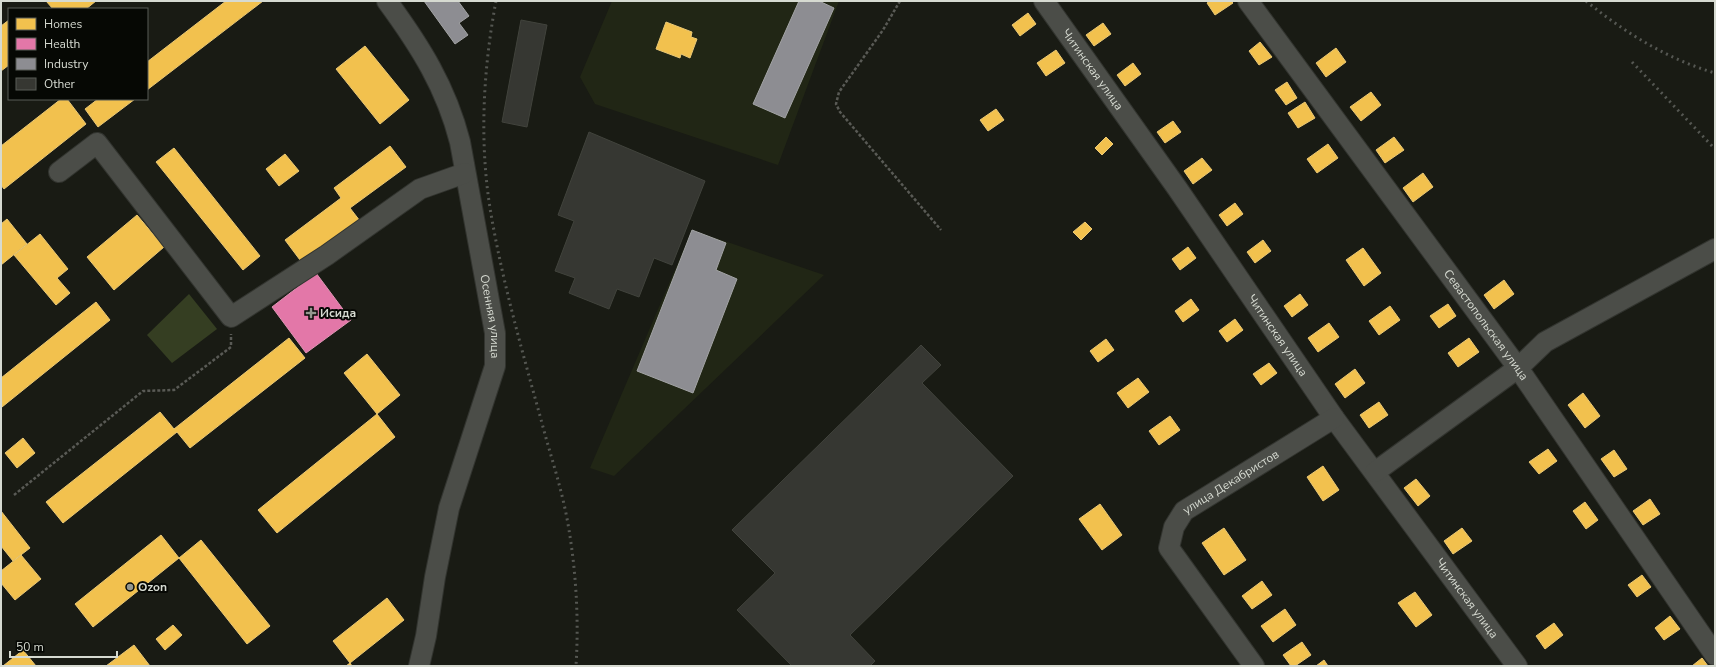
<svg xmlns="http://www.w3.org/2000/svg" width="1716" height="667" viewBox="0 0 1716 667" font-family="'Nunito Sans',sans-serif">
  <rect width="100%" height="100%" fill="#191b14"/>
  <g fill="#212615">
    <polygon points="612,1 839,1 778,165 595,104 580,77"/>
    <polygon points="692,230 824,275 614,476 590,468"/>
  </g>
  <polygon fill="#353e22" points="189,294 217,329 172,363 147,335"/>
  <g fill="#f2c14e" stroke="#eac875">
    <polygon points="46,1 96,1 86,9 53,9"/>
    <polygon points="226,1 263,1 147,90 147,62"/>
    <polygon points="1210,1 1231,1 1233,3 1215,15 1207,3"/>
    <polygon points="1028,13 1036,24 1020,36 1012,25"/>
    <polygon points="9,20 9,65 1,71 1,26"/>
    <polygon points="666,22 692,32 691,37 697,39 690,58 681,54 680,58 656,49"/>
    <polygon points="1103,23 1111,34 1094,46 1086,35"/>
    <polygon points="1260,42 1272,57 1259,65 1249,51"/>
    <polygon points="365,46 409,100 380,124 336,69"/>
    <polygon points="1336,48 1346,62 1326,77 1316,63"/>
    <polygon points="1056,50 1065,63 1046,76 1037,63"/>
    <polygon points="1133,63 1141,74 1125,86 1117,75"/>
    <polygon points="1287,82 1297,98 1286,105 1275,90"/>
    <polygon points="1371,92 1381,105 1361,121 1350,107"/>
    <polygon points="61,99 67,99 86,124 4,189 1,185 1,146"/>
    <polygon points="98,99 135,99 98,127 85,109"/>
    <polygon points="1305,102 1315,118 1298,128 1288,113"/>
    <polygon points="996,109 1004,120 988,131 980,120"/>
    <polygon points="1173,121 1181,132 1165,143 1157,132"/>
    <polygon points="1106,137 1113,144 1102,155 1095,148"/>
    <polygon points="1394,137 1404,150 1385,163 1376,150"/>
    <polygon points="1328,144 1338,158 1317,173 1307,159"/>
    <polygon points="390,146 406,167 350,208 360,221 303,264 285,240 341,198 334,188"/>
    <polygon points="174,148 260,256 243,270 156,162"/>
    <polygon points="285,154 299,171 279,186 266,169"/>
    <polygon points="1202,158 1212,170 1193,184 1184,171"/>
    <polygon points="1423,173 1433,187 1413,202 1403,188"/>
    <polygon points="1235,203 1243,214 1227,226 1219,215"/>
    <polygon points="137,215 164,247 114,290 87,257"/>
    <polygon points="7,219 27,244 1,265 1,224"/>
    <polygon points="1085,222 1092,229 1081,240 1073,232"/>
    <polygon points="40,234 68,269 57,278 70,293 56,305 14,255"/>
    <polygon points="1263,240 1271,251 1255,263 1247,252"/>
    <polygon points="1188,247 1196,258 1180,270 1172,259"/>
    <polygon points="1363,248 1381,273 1364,286 1346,260"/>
    <polygon points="1504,280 1514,294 1494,309 1484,295"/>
    <polygon points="1300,294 1308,305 1292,317 1284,306"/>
    <polygon points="1191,299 1199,310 1183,322 1175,311"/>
    <polygon points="96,302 110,320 2,407 1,378"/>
    <polygon points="1448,304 1456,316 1439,328 1430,316"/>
    <polygon points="1390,306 1400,320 1379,335 1369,321"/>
    <polygon points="1235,319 1243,330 1227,342 1219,331"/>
    <polygon points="1329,323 1339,337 1318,352 1308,338"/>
    <polygon points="289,338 305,358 190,448 177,432 63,523 46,502 160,412 174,429"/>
    <polygon points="1469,338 1479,352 1458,367 1448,353"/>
    <polygon points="1106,339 1114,350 1098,362 1090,351"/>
    <polygon points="367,354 400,395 377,414 395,437 277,533 258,510 377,414 344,373"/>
    <polygon points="1269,363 1277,373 1261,385 1253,374"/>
    <polygon points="1355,369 1365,383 1345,398 1335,384"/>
    <polygon points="1138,378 1149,392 1128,408 1117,393"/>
    <polygon points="1583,393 1600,416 1585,428 1568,405"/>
    <polygon points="1379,402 1388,415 1369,428 1360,415"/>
    <polygon points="1170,416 1180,430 1159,445 1149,431"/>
    <polygon points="23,438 35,453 17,468 5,453"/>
    <polygon points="1548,449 1557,461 1539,474 1529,462"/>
    <polygon points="1614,450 1627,469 1614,477 1601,459"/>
    <polygon points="1323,466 1339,490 1323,501 1307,477"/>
    <polygon points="1416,479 1430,496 1418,506 1404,488"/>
    <polygon points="1650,499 1660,514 1643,525 1633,511"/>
    <polygon points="1585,502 1598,520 1586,529 1573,511"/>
    <polygon points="1100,504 1122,535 1102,550 1079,519"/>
    <polygon points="1,511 30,548 13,561 1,546"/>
    <polygon points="1224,528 1246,560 1224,575 1202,543"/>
    <polygon points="1462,528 1472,541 1453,554 1444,541"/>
    <polygon points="161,535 179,558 201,540 270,626 247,644 179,558 93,627 75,604"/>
    <polygon points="21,555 41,579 15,600 1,583 1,571"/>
    <polygon points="1642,575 1651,587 1637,597 1628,585"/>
    <polygon points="1262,581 1272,595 1252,609 1242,596"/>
    <polygon points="1415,592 1432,615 1416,627 1398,603"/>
    <polygon points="387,598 404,620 350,663 352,666 346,666 350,663 333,641"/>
    <polygon points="1285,609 1296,625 1273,642 1261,626"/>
    <polygon points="1670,616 1680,629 1664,640 1655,628"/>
    <polygon points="1554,623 1563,635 1545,649 1536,636"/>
    <polygon points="173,625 182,635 165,650 156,639"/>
    <polygon points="1302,642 1311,655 1295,666 1291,666 1283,655"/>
    <polygon points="134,645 150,666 106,666"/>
    <polygon points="23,650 36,666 3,666"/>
    <polygon points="1702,658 1708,666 1692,666"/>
    <polygon points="1324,660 1328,666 1316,666"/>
  </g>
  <polygon fill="#e377a8" stroke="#df95b4" points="316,273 351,320 306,353 272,307"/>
  <g fill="#8d8d92" stroke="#a3a4a5">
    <polygon points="424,1 458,1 469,16 459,23 468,35 455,44"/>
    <polygon points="799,1 819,1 834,8 785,118 753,104"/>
    <polygon points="692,230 726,243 716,270 737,279 693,393 637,371"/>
  </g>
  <g fill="#363732" stroke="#41433c">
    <polygon points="521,20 547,25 527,127 502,122"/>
    <polygon points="589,132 705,181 672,265 654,258 639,297 617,289 609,309 569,293 575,278 555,271 574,221 558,215"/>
    <polygon points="921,345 941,365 922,383 1013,476 850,635 875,661 870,666 792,666 737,610 775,573 732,530"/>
  </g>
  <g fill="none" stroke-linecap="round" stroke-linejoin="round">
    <g stroke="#32342f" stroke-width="22">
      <g id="minor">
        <path id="s1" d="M 387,1 C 420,46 446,87 460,142 L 495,333 L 495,366 L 449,508 L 435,577 L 426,636 L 419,666"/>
        <path id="s2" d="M 1044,1 L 1177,188 L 1334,418 L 1517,666"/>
        <path id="s3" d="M 1248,1 L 1518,368 L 1715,655"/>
        <polyline points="59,172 97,143 231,317 327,255 420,189 465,173"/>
        <polyline points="1375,472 1518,368 1545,342 1715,249"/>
        <path id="s4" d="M 1254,666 L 1169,548 L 1174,527 L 1184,511 L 1334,418"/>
      </g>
    </g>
    <g stroke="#595a55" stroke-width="2.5" stroke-dasharray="3 2" stroke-linecap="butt">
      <polyline points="900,1 883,30 839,92 836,104 840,112 941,230"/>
      <polyline points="14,495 143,391 174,390 231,347 231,334"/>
    </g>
    <use href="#minor" stroke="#4b4d48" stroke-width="20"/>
    <g stroke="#555752" stroke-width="3" stroke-dasharray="2 4" stroke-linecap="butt">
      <path d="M 496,1 C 483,70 479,144 491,214 C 504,290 526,364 546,438 C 554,466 563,495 568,524 C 576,570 579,619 576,666"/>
      <path d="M 1586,1 C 1624,32 1667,59 1715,73"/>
      <polyline points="1632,62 1715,149"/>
    </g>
  </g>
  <g fill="#94978f" stroke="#060804" stroke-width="1.5">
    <path d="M309 307h4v4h4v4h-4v4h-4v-4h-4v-4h4z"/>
    <circle cx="130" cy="587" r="4"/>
  </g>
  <g text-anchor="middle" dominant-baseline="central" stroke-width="4" stroke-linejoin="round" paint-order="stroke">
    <g font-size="12" fill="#d6dad1" stroke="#060804">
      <text stroke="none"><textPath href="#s2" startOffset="84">Читинская улица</textPath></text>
      <text stroke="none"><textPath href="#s1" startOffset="337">Осенняя улица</textPath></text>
      <text stroke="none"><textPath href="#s3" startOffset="402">Севастопольская улица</textPath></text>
      <text stroke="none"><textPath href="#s2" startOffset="408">Читинская улица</textPath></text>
      <text stroke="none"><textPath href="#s4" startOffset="241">улица Декабристов</textPath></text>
      <text stroke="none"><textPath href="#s2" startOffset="732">Читинская улица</textPath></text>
    </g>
    <g font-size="12" font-weight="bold" fill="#d6dad1" stroke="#060804" text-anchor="start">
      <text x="320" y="313">Исида</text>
      <text x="138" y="587">Ozon</text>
    </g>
  </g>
  <rect width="1716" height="667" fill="none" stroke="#d6dad1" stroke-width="4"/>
  <rect x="8" y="8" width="140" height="92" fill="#060804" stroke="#595c56"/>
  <rect x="16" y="18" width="20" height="12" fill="#f2c14e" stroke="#595c56"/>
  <text x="44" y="28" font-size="12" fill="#d6dad1">Homes</text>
  <rect x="16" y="38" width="20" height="12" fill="#e377a8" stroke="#595c56"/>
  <text x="44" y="48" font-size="12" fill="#d6dad1">Health</text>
  <rect x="16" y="58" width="20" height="12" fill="#8d8d92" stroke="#595c56"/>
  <text x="44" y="68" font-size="12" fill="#d6dad1">Industry</text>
  <rect x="16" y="78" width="20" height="12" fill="#363732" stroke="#595c56"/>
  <text x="44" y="88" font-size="12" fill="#d6dad1">Other</text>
  <path d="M10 651v6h107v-6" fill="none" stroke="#d6dad1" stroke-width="2"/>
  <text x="16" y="651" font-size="12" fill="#d6dad1" stroke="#060804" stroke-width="3" paint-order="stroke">50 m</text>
</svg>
